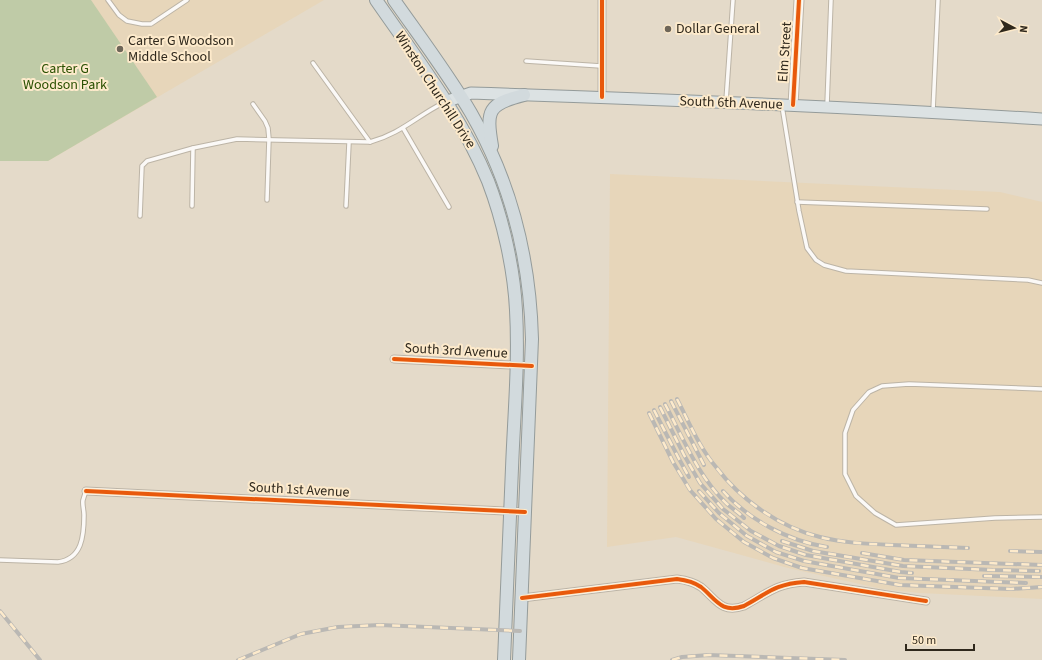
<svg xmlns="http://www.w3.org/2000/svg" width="1042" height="660" viewBox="0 0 1042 660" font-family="'Source Sans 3',sans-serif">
  <rect width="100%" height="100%" fill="#e4dac9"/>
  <g fill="#e7d6ba">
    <polygon points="0,0 324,0 48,161 0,161"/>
    <polygon points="610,174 1000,192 1042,202 1042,599 920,593 882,589 788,568 676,537 607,547"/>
  </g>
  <polygon fill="#bfcba7" points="0,0 91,0 157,97 48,161 0,161"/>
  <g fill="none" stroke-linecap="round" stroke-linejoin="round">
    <g stroke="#bcb4a6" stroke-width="5.5">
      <g id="service">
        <polyline points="108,0 119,15 127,21 142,24 151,24 187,0"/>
        <polyline points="526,61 601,66"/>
        <polyline points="313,63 370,142"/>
        <polyline points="726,101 733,0"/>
        <polyline points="253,104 265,121 268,128 269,139 267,200"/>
        <polyline points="827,105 831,0"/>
        <polyline points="782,106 799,211 807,248 816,260 824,265 846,271 1028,280 1042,283"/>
        <polyline points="933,111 938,0"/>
        <polyline points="403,128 449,207"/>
        <polyline points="797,202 987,209"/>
        <polyline points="192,206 193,148"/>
        <polyline points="346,206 349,143"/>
        <path d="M 140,216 L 142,166 L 147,161 L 193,148 L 237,139 L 370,142 C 400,134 417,116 443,103"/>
        <polyline points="1042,389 909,384 882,386 869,392 853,410 845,433 845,474 856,496 875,513 896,525 995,518 1042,517"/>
        <path d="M 0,560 L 58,562 C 82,559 84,536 84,515 C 84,510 82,504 83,500 C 84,497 85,493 86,491"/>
      </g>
    </g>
    <g stroke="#bcb4a6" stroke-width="9">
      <g id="minor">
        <polyline points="602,97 602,0"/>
        <polyline points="394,359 532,366"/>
        <polyline points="86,491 525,512"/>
        <path d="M 522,598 L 677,579 C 685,580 694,582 701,587 C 716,599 721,614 744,606 C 768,593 775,584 804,582 L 926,601"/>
      </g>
    </g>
    <g stroke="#bcb4a6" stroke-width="11">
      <polyline id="tertiary" points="793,105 799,0"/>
    </g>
    <g stroke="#949b9a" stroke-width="13">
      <path id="primary" d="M 445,102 L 471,93 C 661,99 852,107 1042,119"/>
    </g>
    <g stroke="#949b9a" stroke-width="14">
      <g id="trunk">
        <path d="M 376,0 C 416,58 461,115 488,181 C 503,220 514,269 516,310 C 519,363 514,415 512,468 C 509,532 507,596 504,660"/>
        <path d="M 394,0 C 420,37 448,74 471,113 C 512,184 530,258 532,339 L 519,660"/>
        <path d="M 492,146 C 486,110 488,104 524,95"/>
      </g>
    </g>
    <use href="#service" stroke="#fbf9f7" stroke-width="3.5"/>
    <use href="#minor" stroke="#fbf9f7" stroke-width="7"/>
    <use href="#tertiary" stroke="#fbf9f7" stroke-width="9"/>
    <use href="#primary" stroke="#dce2e3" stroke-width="11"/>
    <use href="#trunk" stroke="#d2dadd" stroke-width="12"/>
    <g stroke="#bab8b4" stroke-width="4">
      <g id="rail">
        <path d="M 677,399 C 689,422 699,447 716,467 C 741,500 779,527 820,537 C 844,543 868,544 892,545 C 917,546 943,547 968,548"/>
        <polyline points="671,401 704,465"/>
        <path d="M 665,404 C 683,438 699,478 727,504 C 733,509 739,513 744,518"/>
        <polyline points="660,407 684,455 700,483 723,509 751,531 779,546 806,555 901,572 912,573"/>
        <polyline points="654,410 678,457 689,477"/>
        <polyline points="649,413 673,462 690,490 716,519 744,542 773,558 802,568 900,585 1011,589 1042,587"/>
        <polyline points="699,491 719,513 747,536 776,552 804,561 899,578 1026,583"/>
        <path d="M 723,491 C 749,520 788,541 827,547"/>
        <polyline points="782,541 813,551 903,566 993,570 1039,571"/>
        <polyline points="1010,551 1042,552"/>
        <polyline points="862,553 904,560 1042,565"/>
        <polyline points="984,576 1042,577"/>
        <polyline points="0,611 40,660"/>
        <polyline points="238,660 301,634 338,627 380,625 520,631"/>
        <polyline points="672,660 682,657 709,655 845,660"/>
      </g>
    </g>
    <use href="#rail" stroke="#fdeacb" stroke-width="2.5" stroke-dasharray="8" stroke-linecap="butt"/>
    <g stroke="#fdeacb" stroke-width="6">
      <g id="cycleway">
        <polyline points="602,97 602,0"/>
        <polyline points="793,105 799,0"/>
        <polyline points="394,359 532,366"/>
        <polyline points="86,491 525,512"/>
        <path d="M 522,598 L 677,579 C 685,580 694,582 701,587 C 716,599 721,614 744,606 C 768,593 775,584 804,582 L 926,601"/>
      </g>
    </g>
    <use href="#cycleway" stroke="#e8590c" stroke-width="4"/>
  </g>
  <g fill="#6e6659" stroke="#fdeacb" stroke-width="1.5">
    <circle cx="668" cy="29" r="4"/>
    <circle cx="120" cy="49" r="4"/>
  </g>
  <g text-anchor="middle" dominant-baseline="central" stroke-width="4" stroke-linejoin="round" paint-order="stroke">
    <g font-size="14" fill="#2f281c" stroke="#fdeacb" text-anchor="start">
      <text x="676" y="29">Dollar General</text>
      <text x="128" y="41">Carter G Woodson<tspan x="128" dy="16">Middle School</tspan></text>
    </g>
    <g font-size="14" fill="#2f281c" stroke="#fdeacb">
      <text transform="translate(785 52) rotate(-86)">Elm Street</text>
      <text transform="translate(435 90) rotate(57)">Winston Churchill Drive</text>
      <text transform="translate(731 103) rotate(2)">South 6th Avenue</text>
      <text transform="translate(456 351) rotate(3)">South 3rd Avenue</text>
      <text transform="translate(299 490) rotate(3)">South 1st Avenue</text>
    </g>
    <g font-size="14" fill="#2b5102" stroke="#fdeacb">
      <text x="65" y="69">Carter G<tspan x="65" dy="16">Woodson Park</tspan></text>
    </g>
  </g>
  <g transform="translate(1014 28) rotate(97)" stroke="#fdeacb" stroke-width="3" paint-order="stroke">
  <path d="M0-3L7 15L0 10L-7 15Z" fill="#2f281c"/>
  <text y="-6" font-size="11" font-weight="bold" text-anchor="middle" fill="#2f281c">N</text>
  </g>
  <path d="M906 644v6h68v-6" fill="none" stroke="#2f281c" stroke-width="2"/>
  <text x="912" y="644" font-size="12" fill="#2f281c" stroke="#fdeacb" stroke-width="3" paint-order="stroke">50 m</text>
</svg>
